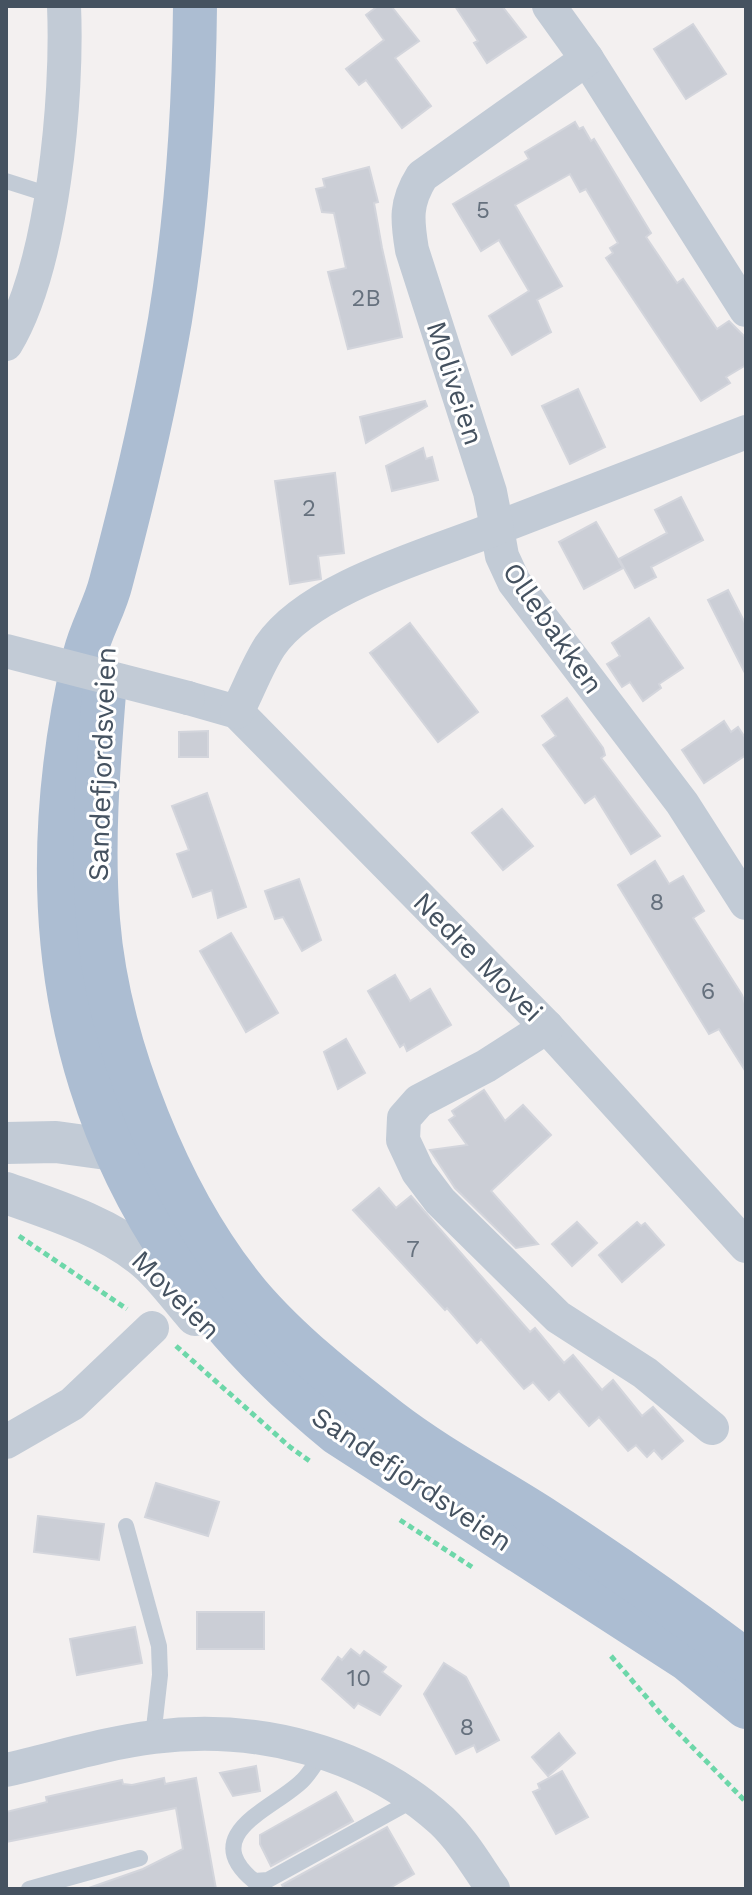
<svg xmlns="http://www.w3.org/2000/svg" width="752" height="1895" viewBox="0 0 752 1895" font-family="'Work Sans',sans-serif">
  <rect width="100%" height="100%" fill="#f3f0f0"/>
  <g fill="#cbced6" stroke="#d3d5dc" stroke-width="2">
    <polygon points="378,6 391,6 419,41 395,58 431,106 402,128 366,80 359,85 346,69 384,40 366,15"/>
    <polygon points="455,6 502,6 526,37 487,63 474,43 478,41"/>
    <polygon points="693,24 726,74 686,99 654,49"/>
    <polygon points="575,122 579,129 583,127 591,141 594,139 651,233 646,237 677,283 683,279 717,329 729,321 746,338 746,365 726,377 730,383 701,401 606,258 613,253 610,248 618,243 586,189 580,192 570,174 515,205 562,286 537,300 551,332 512,355 489,316 529,291 499,240 481,251 453,204 529,159 525,152"/>
    <polygon points="369,167 378,202 374,203 382,248 402,337 348,349 328,272 346,268 334,213 322,212 316,189 325,187 323,179"/>
    <polygon points="578,389 605,447 570,464 542,406"/>
    <polygon points="425,401 427,406 366,443 360,417"/>
    <polygon points="423,448 426,459 432,457 438,480 392,491 386,466"/>
    <polygon points="335,473 344,553 318,556 321,579 290,584 275,481"/>
    <polygon points="681,497 703,540 651,567 656,577 635,588 619,559 667,533 655,510"/>
    <polygon points="596,522 623,568 584,589 559,542"/>
    <polygon points="728,590 746,625 746,675 708,600"/>
    <polygon points="649,618 683,668 659,684 661,688 643,701 630,682 622,687 607,664 620,656 612,643"/>
    <polygon points="410,623 478,712 438,742 370,653"/>
    <polygon points="567,698 603,748 605,755 601,758 660,836 631,854 595,796 585,803 543,745 556,736 542,716"/>
    <polygon points="724,721 731,732 738,727 746,739 746,755 704,783 682,750"/>
    <polygon points="208,731 208,757 179,757 179,732"/>
    <polygon points="207,793 246,907 218,918 212,890 193,897 177,854 189,850 172,806"/>
    <polygon points="502,809 533,846 503,870 472,833"/>
    <polygon points="655,861 669,884 683,876 704,911 693,918 742,995 746,1007 746,1072 719,1029 709,1034 618,885"/>
    <polygon points="299,879 321,940 302,951 283,917 275,919 265,891"/>
    <polygon points="231,933 278,1013 246,1032 200,951"/>
    <polygon points="395,975 410,1001 430,989 451,1025 407,1051 404,1044 400,1047 368,991"/>
    <polygon points="346,1039 365,1073 338,1089 324,1052"/>
    <polygon points="484,1090 505,1121 523,1105 551,1135 491,1191 538,1244 516,1248 455,1188 430,1150 467,1145 449,1120 455,1116 452,1111"/>
    <polygon points="379,1188 396,1208 411,1196 530,1332 535,1328 564,1363 573,1355 602,1390 613,1380 642,1416 653,1407 683,1441 662,1459 654,1450 647,1457 636,1445 628,1451 599,1417 589,1426 559,1391 549,1400 533,1382 524,1389 481,1339 477,1343 447,1308 445,1310 353,1210"/>
    <polygon points="577,1222 597,1243 572,1266 552,1244"/>
    <polygon points="637,1222 641,1226 645,1223 664,1245 622,1282 599,1255"/>
    <polygon points="156,1483 219,1502 208,1536 145,1517"/>
    <polygon points="38,1516 104,1524 99,1560 34,1552"/>
    <rect x="197" y="1612" width="67" height="37"/>
    <polygon points="135,1627 142,1663 77,1675 70,1639"/>
    <polygon points="351,1649 360,1656 364,1651 386,1667 382,1672 401,1686 380,1715 358,1703 354,1708 322,1679 338,1657 342,1660"/>
    <polygon points="444,1663 466,1677 499,1740 477,1752 474,1745 456,1754 424,1694"/>
    <polygon points="559,1733 575,1753 548,1776 532,1757"/>
    <polygon points="256,1766 260,1791 233,1796 220,1773"/>
    <polygon points="562,1771 588,1817 556,1834 533,1792 540,1789 538,1784"/>
    <polygon points="164,1778 165,1784 196,1778 216,1889 86,1889 143,1869 183,1849 176,1808 6,1842 6,1812 47,1802 46,1797 122,1780 123,1784 132,1785"/>
    <polygon points="336,1792 353,1821 271,1866 260,1844 260,1835"/>
    <polygon points="387,1827 414,1874 388,1889 284,1889 282,1885"/>
  </g>
  <g fill="none" stroke-linecap="round" stroke-linejoin="round">
    <g stroke="#6dd7a9" stroke-width="5" stroke-dasharray="6 4" stroke-linecap="butt">
      <polyline points="19,1236 127,1309"/>
      <polyline points="176,1346 290,1447 311,1462"/>
      <polyline points="400,1520 472,1567"/>
      <polyline points="611,1656 667,1721 746,1802"/>
    </g>
    <g stroke="#c2cbd6" stroke-width="16">
      <polyline points="6,181 50,195"/>
      <polyline points="126,1526 159,1646 160,1675 153,1737"/>
      <path d="M 322,1754 C 316,1762 311,1772 303,1780 C 276,1808 196,1833 254,1881 L 268,1880 L 415,1799"/>
      <polyline points="29,1889 140,1858"/>
    </g>
    <g stroke="#c2cbd6" stroke-width="34">
      <polyline points="587,59 746,310"/>
      <path d="M 6,344 C 53,266 68,97 64,6"/>
      <polyline points="746,432 497,528 502,556 514,582 682,803 746,903"/>
      <polyline points="188,698 237,712 547,1027 746,1246"/>
      <path d="M 237,712 C 248,691 257,666 270,646 C 310,587 432,554 497,528 L 490,492 L 412,250 C 407,220 405,203 422,176 L 587,59 L 549,6"/>
      <polyline points="547,1027 486,1066 419,1101 404,1118 403,1140 418,1172 440,1201 558,1317 645,1373 712,1428"/>
      <polyline points="6,1442 72,1404 152,1328"/>
      <path d="M 6,1770 C 55,1759 105,1743 154,1737 C 256,1724 365,1751 442,1821 C 462,1840 477,1866 493,1889"/>
    </g>
    <g stroke="#c2cbd6" stroke-width="42">
      <polyline points="6,1143 56,1142 114,1150 142,1169"/>
      <path d="M 6,1193 C 54,1210 106,1226 146,1259 C 165,1275 180,1297 196,1315"/>
    </g>
    <g stroke="#acbdd2" stroke-width="44">
      <path d="M 195,6 C 194,111 187,216 170,320 C 155,407 134,496 111,582 C 105,607 91,629 85,654 C 13,963 88,1230 337,1433 L 687,1659 L 746,1707"/>
      <path d="M 104,693 C 98,769 92,844 98,920 C 108,1044 170,1200 249,1295 C 289,1342 342,1384 390,1421 C 438,1458 494,1487 545,1520 C 613,1564 681,1612 746,1661"/>
    </g>
    <polyline stroke="#c2cbd6" stroke-width="34" points="6,651 188,698"/>
  </g>
  <g text-anchor="middle" dominant-baseline="central" stroke-width="6" stroke-linejoin="round" paint-order="stroke">
    <g font-size="24" fill="#66717e">
      <text x="483" y="210">5</text>
      <text x="366" y="298">2B</text>
      <text x="309" y="508">2</text>
      <text x="657" y="902">8</text>
      <text x="708" y="991">6</text>
      <text x="413" y="1249">7</text>
      <text x="359" y="1678">10</text>
      <text x="467" y="1727">8</text>
    </g>
    <g font-size="28" fill="#455260" stroke="#fff">
      <text transform="translate(455 383) rotate(72)">Moliveien</text>
      <text transform="translate(553 628) rotate(55)">Ollebakken</text>
      <text transform="translate(102 764) rotate(-88)">Sandefjordsveien</text>
      <text transform="translate(478 957) rotate(45)">Nedre Movei</text>
      <text transform="translate(176 1295) rotate(45)">Moveien</text>
      <text transform="translate(412 1479) rotate(34)">Sandefjordsveien</text>
    </g>
  </g>
  <rect width="752" height="1895" fill="none" stroke="#455260" stroke-width="16"/>
</svg>
